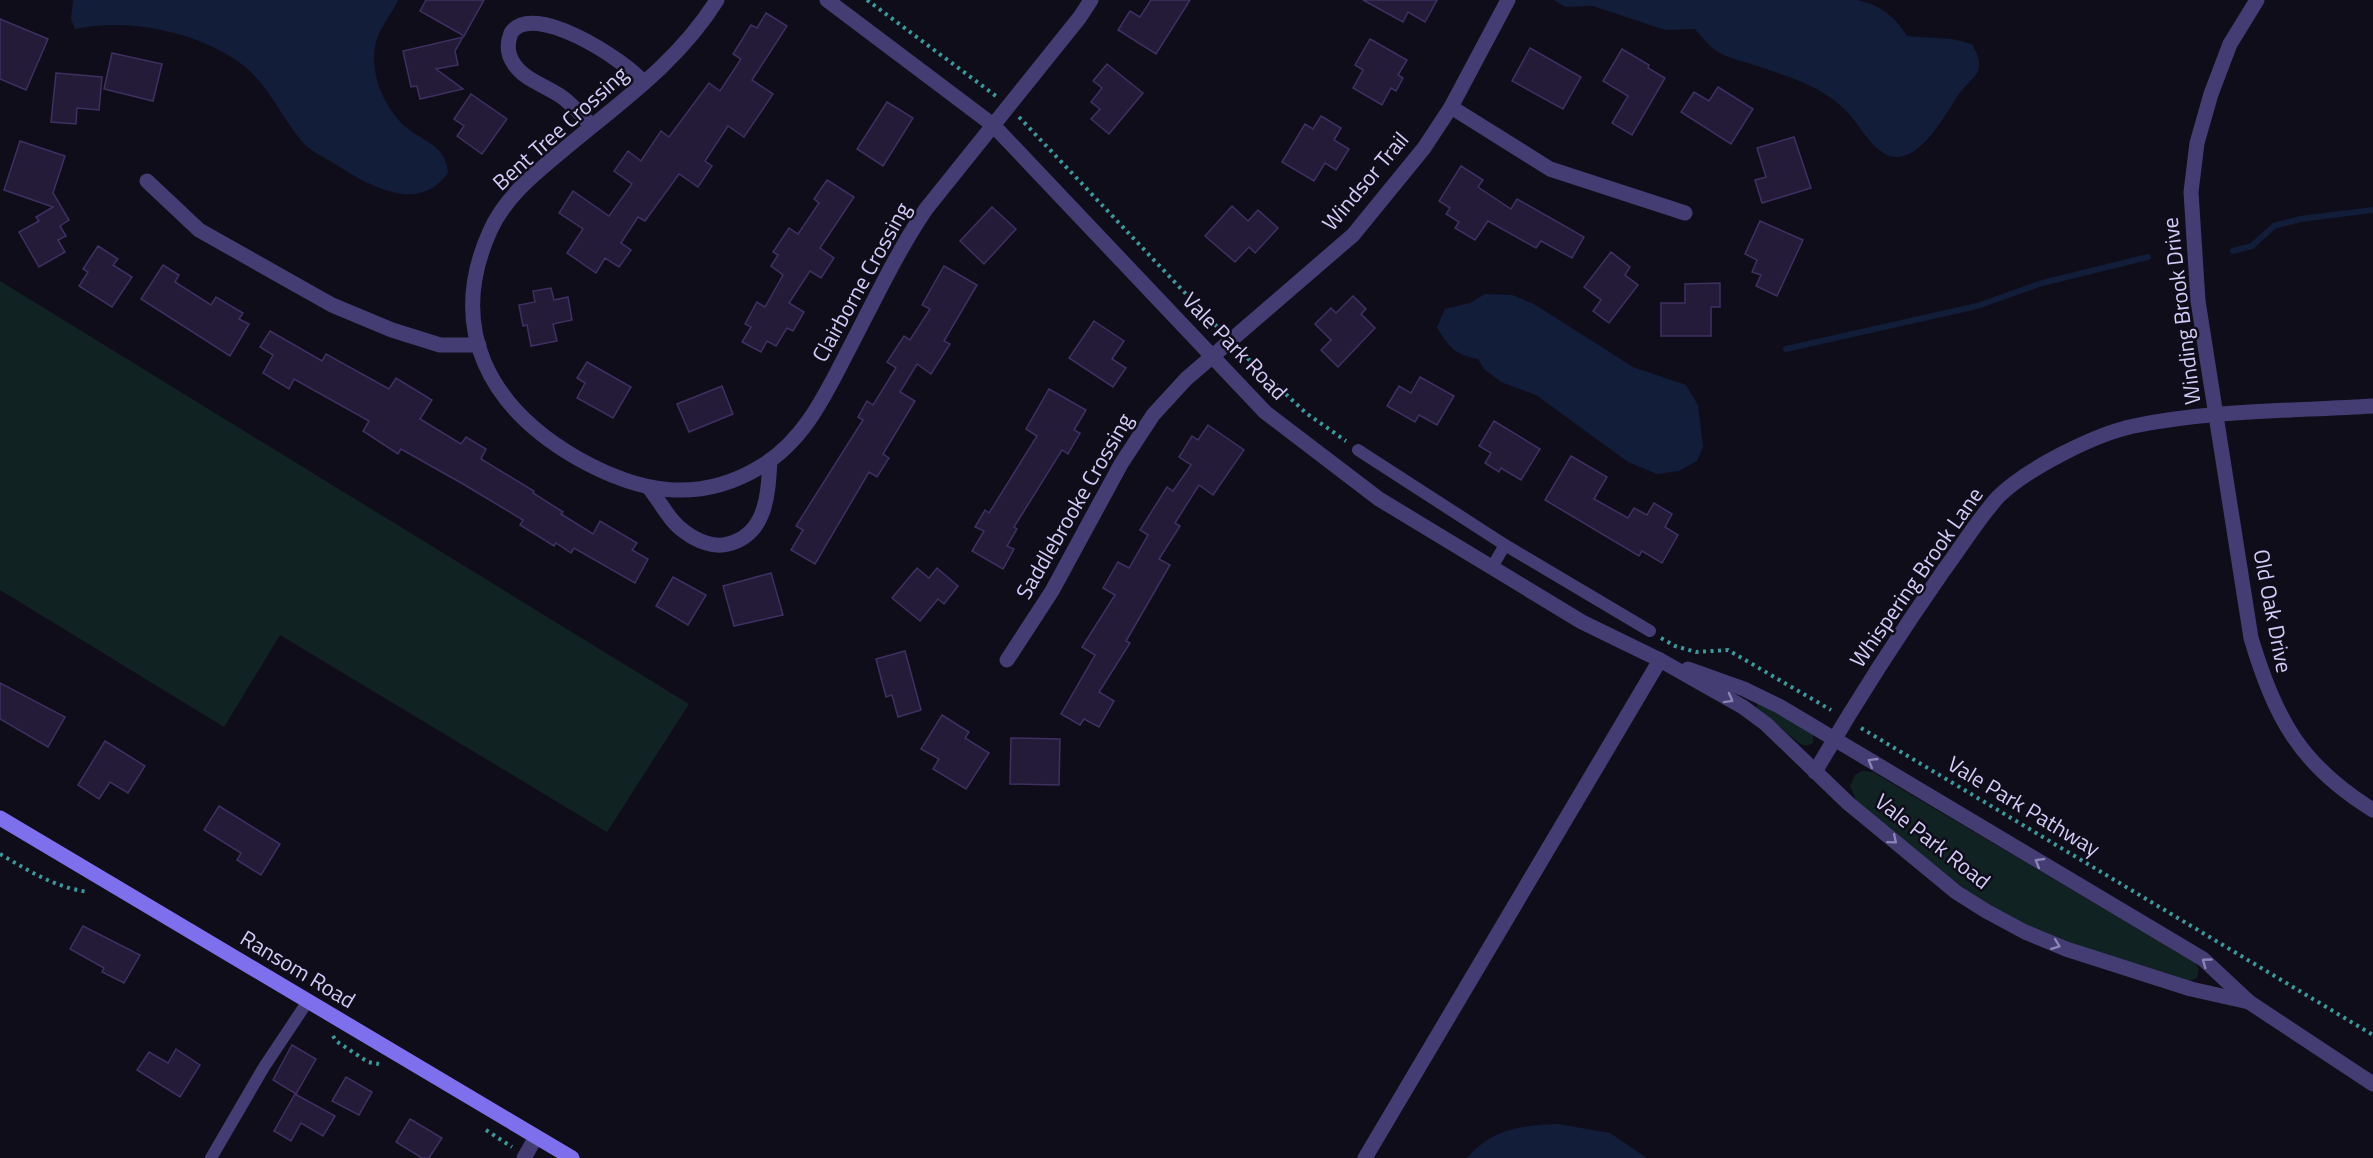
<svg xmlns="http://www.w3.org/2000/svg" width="2373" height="1158" viewBox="0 0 2373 1158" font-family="'Titillium Web',sans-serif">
  <rect width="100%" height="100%" fill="#100d1a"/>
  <g fill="#112223">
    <polygon points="0,281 689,704 607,832 280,635 224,727 0,590"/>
    <polygon points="1759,702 1813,734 1813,743 1806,746 1799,743 1756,707"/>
    <path d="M 1862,771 L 1873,772 L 2195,963 L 2199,969 L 2197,978 L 2189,981 C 2133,960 2074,949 2020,922 C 1959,891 1908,844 1856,800 L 1850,786 L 1855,775 Z"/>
  </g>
  <g fill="#111d39">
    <path d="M 73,0 L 398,0 C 392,13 383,24 378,36 C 366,67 383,108 407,128 C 425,142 447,147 448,173 C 418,215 368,185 335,164 C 323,157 308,150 299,138 C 276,109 267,80 233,58 C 188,30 127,18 75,29 L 71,19 Z"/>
    <path d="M 1554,0 L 1858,0 C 1882,6 1894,16 1907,36 L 1952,39 L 1972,44 C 1989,74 1973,74 1957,97 C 1945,115 1923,156 1898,157 C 1876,158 1862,128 1849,114 C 1823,85 1783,75 1748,63 C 1737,60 1722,56 1714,49 C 1707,44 1701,36 1695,29 L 1665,30 L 1593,6 L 1565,7 Z"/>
    <path d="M 1485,294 L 1512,295 L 1534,304 L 1633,367 L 1686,385 L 1698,405 L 1703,447 L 1697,461 L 1679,471 L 1657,474 L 1628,462 L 1536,395 L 1501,382 L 1484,369 L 1478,359 C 1456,355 1447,346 1437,327 L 1445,309 L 1470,303 Z"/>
    <path d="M 1558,1124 L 1610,1133 L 1647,1158 L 1467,1158 C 1491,1129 1522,1125 1558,1124 Z"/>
  </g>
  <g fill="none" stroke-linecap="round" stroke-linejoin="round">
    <g stroke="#111d39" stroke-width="6">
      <polyline points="2233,251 2252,246 2274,226 2300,219 2373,210"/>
      <polyline points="1786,349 1977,306 2042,283 2148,257"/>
    </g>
  </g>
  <g fill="#241b39" stroke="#3f3062" stroke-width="1.5">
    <polygon points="426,0 484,0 464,36 420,11"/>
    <polygon points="1151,0 1190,0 1156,54 1118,30 1130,11 1140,17"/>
    <polygon points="1363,0 1437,0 1425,22 1408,12 1403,22"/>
    <polygon points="766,13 787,26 752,80 773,94 744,137 728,126 705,161 712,166 698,187 679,174 645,221 638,217 621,243 631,250 619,267 605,258 596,273 567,253 583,229 559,213 573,191 609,216 632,184 614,171 628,151 641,161 661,131 669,137 709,83 720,91 741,59 733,54 751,25 757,28"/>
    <polygon points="0,19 48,39 26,90 0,79"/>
    <polygon points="463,37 455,51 458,65 436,69 463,89 420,99 417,86 411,87 403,51"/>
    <polygon points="1370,39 1407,60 1398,75 1403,78 1396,91 1391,88 1382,105 1353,88 1363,70 1355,65"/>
    <polygon points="1530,48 1581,77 1563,109 1512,81"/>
    <polygon points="1622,49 1649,65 1648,68 1665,78 1632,135 1612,123 1628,96 1603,81"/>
    <polygon points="112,53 162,64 153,101 104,89"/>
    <polygon points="1107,64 1143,93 1109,134 1091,119 1100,109 1091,102 1102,88 1093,81"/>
    <polygon points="56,73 102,77 99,110 77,108 76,124 51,122"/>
    <polygon points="1718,87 1753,109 1731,144 1681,112 1694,92 1709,101"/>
    <polygon points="471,94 507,119 482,154 457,136 464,126 454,119"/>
    <polygon points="887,102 913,118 883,166 857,149"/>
    <polygon points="1321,116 1341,128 1334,140 1349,149 1336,170 1325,163 1314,181 1282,162 1305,124 1313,129"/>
    <polygon points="1794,137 1811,188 1762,203 1755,180 1766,177 1757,148"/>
    <polygon points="20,141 65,156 53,193 69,220 60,226 66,236 58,240 65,252 39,267 19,232 39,221 36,217 53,207 4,190"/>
    <polygon points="1461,166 1483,180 1478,187 1511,209 1517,199 1584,237 1572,258 1541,241 1536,248 1488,221 1475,240 1455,228 1459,222 1446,214 1450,208 1439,201"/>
    <polygon points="827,180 854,197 820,248 834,258 821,278 810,271 789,303 804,312 793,331 787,328 776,346 767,341 761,352 742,342 751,327 745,324 757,302 765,307 783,275 771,266 778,255 773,252 789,228 798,234 819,203 814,199"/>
    <polygon points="1232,206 1248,221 1258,210 1278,228 1255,253 1249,247 1235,262 1205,236"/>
    <polygon points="992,207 1016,229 984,264 960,241"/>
    <polygon points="1760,221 1803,240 1777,296 1756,286 1761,275 1752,272 1757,260 1745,254"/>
    <polygon points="98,246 118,259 113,265 132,277 112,307 79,286 88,272 83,269"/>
    <polygon points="1611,252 1630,267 1625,275 1638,285 1609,323 1593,311 1601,300 1584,287"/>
    <polygon points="163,265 179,275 175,282 211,305 216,297 243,313 239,319 249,324 230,356 141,299"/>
    <polygon points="944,266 977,285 944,341 950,344 931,374 917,364 900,392 915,401 883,454 889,458 877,477 869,472 815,564 791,550 803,530 796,526 863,420 858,417 867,401 873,405 896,368 887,362 904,336 910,340 930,309 922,305"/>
    <polygon points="1720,283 1720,307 1711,307 1711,336 1661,336 1661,303 1685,303 1685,284"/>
    <polygon points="551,288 554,300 568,297 572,320 553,324 557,341 531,346 527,325 523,326 519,305 535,302 533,291"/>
    <polygon points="1353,296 1366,309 1361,314 1375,328 1338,367 1321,350 1331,340 1315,324 1331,308 1336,313"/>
    <polygon points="1094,321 1124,341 1112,359 1126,368 1113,387 1069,358"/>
    <polygon points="270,331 322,361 326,354 389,389 396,378 432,400 420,419 461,444 466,437 486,449 481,459 534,491 533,493 563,512 561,514 593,534 600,521 637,543 632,550 648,559 635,583 574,548 571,553 556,543 554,546 520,525 523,520 463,484 401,449 398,454 363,431 369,421 294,379 289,389 263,373 273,355 260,347"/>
    <polygon points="587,362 631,387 613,418 577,398 585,383 577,378"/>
    <polygon points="1420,377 1454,396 1437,425 1419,415 1415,422 1387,406 1399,386 1411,393"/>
    <polygon points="722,386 733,414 689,432 677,404"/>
    <polygon points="1049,389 1086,410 1074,430 1080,433 1068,454 1062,450 1014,527 1017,529 1007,546 1014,549 1003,569 972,551 984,531 975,527 985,510 989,513 1037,436 1026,429"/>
    <polygon points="1494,421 1540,449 1521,480 1501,468 1499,472 1485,463 1491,453 1479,446"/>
    <polygon points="1208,425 1244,450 1213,495 1199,485 1175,523 1180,526 1159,559 1170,565 1126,641 1130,643 1099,692 1114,701 1099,727 1084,719 1080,725 1061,714 1095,655 1082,647 1115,595 1103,588 1118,562 1129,568 1148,535 1140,530 1167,487 1173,491 1191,465 1179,457 1192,436 1198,440"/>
    <polygon points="1571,456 1607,477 1594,499 1628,518 1634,508 1647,515 1654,503 1672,514 1665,527 1678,535 1662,563 1642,551 1639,556 1545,500"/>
    <polygon points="917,568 929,578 937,568 958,586 944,604 938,599 920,621 892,598"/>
    <polygon points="771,573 783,615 734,626 723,586"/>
    <polygon points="673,577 706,595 688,625 656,606"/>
    <polygon points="905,651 921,710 898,717 892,695 886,697 876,659"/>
    <polygon points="0,683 65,717 48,747 0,719"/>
    <polygon points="942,715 969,732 965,738 989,753 966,789 933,769 939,759 921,749"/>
    <polygon points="1011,738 1060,739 1059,785 1010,784"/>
    <polygon points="105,741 145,766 128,793 110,782 99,799 78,785"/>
    <polygon points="219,806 280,844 261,875 237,860 241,853 204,830"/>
    <polygon points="83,926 140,955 124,983 102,972 104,968 70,949"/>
    <polygon points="292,1045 316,1059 296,1094 273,1080"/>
    <polygon points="176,1049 200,1065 180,1097 137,1070 149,1052 168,1063"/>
    <polygon points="346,1077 372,1092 359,1115 332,1101"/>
    <polygon points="295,1094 335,1116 323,1136 301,1123 291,1141 274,1131"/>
    <polygon points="410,1119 442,1138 429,1158 422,1158 396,1142"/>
  </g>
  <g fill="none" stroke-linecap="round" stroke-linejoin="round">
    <g stroke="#3a9b9e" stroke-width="4" stroke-dasharray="3 4.5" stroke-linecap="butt">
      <polyline points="867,0 996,96"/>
      <polyline points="1019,117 1220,330"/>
      <polyline points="1242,353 1306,413 1346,441"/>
      <polyline points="1661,638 1675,646 1696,652 1728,650 1831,710"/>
      <polyline points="1861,728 2373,1035"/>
      <path d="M 0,854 C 29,871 56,888 89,892"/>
      <polyline points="333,1036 336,1041 368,1062 379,1064"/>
      <polyline points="486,1130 512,1147"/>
    </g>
    <g stroke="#443d73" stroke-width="12">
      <polyline points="1358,450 1505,545 1650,631"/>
      <polyline points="1492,567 1505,545"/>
      <polyline points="211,1158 264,1067 308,1001"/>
    </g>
    <g stroke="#443d73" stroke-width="15">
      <path d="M 717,0 C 679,61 622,101 568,146 C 538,171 506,195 490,231 C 446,329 490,408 577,458 C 637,492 697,505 760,467 C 806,440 827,391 851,345 C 875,299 897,252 926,209 L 1080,17 L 1091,0"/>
      <polyline points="827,0 993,125 1265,412 1379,499 1582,622 1660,660 1743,707 1766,724 1848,803 1956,892 1986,911 2025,932 2066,949 2191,989 2249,1002"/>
      <path d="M 2257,0 L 2230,44 L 2211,94 L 2197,143 L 2191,192 L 2198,301 L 2251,638 C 2275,718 2300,765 2373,810"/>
      <polyline points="1451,107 1550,169 1685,213"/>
      <path d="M 592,126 C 582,116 573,105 562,97 C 547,86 524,80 514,64 C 507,54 507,43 511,33 C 532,0 624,59 644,83"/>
      <polyline points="147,181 199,230 332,305 392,330 440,345 479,345"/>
      <path d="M 650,489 C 661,503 670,522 685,532 C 697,541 714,548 728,544 C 767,534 768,494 770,460"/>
      <polyline points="1007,660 1052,591 1121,464 1153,415 1186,379 1353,235 1424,148 1451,107 1508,0"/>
      <polyline points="1688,669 1744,689 1779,706 2203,959 2249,1002 2373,1084"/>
      <path d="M 1815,772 C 1855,703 1898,636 1944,570 C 1962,546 1978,519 1998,497 C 2026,469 2095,434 2134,426 C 2212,410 2294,411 2373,406"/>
      <polyline points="524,1158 536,1137"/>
      <polyline points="1365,1158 1660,660"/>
    </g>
    <polyline stroke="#7e6fed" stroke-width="15" points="0,818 572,1158"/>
  </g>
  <defs><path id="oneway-chevron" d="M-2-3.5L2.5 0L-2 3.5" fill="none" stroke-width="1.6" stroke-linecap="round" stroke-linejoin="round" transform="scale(1.5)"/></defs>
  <g stroke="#8c84b6">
    <use href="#oneway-chevron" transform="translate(1729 699) rotate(29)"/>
    <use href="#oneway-chevron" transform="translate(1872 762) rotate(-149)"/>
    <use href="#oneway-chevron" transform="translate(1893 840) rotate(40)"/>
    <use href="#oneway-chevron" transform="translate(2039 862) rotate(-149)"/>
    <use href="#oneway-chevron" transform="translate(2056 945) rotate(21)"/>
    <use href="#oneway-chevron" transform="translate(2206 962) rotate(-144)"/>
  </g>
  <g text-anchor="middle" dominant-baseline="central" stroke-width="5" stroke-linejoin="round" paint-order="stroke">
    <g font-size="22" fill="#d5ccf9" stroke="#100d1a">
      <text transform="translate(560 128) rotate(-42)">Bent Tree Crossing</text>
      <text transform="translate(1365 181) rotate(-50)">Windsor Trail</text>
      <text transform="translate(861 282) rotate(-61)">Clairborne Crossing</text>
      <text transform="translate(2181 311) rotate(-97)">Winding Brook Drive</text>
      <text transform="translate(1235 346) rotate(46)">Vale Park Road</text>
      <text transform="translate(1074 506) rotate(-60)">Saddlebrooke Crossing</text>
      <text transform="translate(1916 577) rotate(-55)">Whispering Brook Lane</text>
      <text transform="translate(2273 611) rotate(79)">Old Oak Drive</text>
      <text transform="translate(2024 806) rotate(31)">Vale Park Pathway</text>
      <text transform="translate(1933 841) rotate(38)">Vale Park Road</text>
      <text transform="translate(298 969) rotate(31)">Ransom Road</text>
    </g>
  </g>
</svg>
